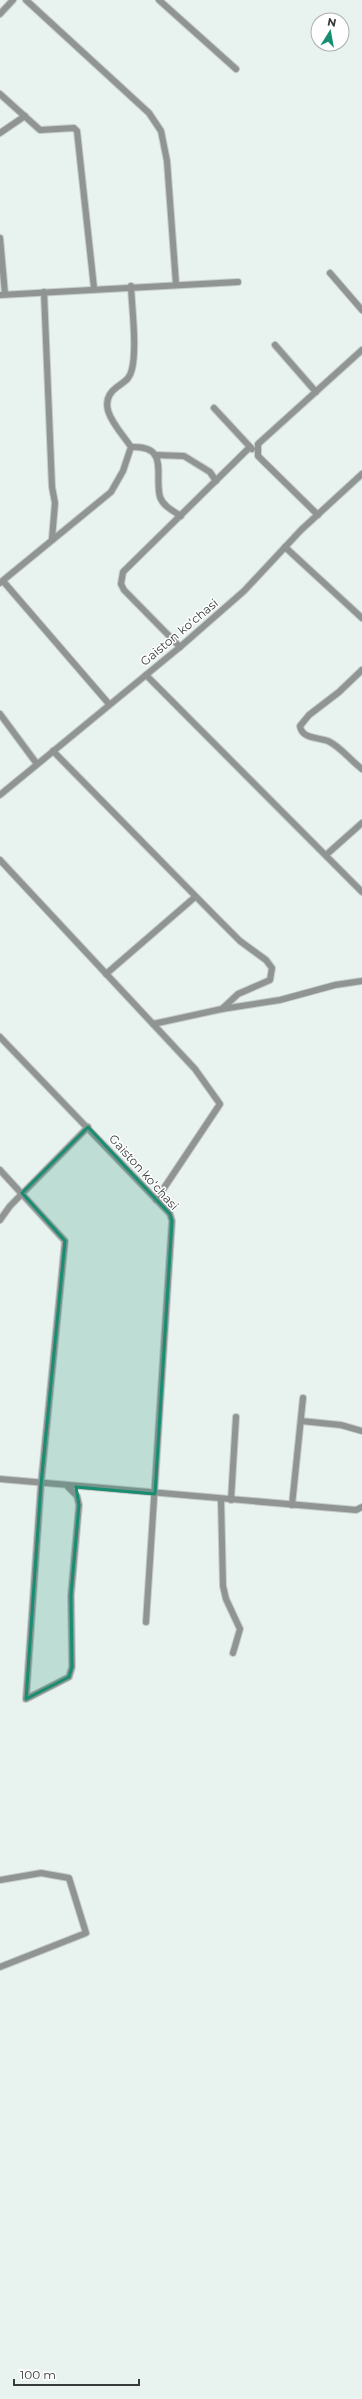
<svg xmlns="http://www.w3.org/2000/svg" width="362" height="2399" viewBox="0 0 362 2399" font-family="Montserrat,sans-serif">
  <rect width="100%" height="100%" fill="#e8f2ee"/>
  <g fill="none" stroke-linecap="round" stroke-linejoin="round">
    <g stroke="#c5cdca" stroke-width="8">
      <g id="minor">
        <polyline points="26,0 149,113 161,131 167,161 176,284"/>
        <polyline points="159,0 236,69"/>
        <polyline points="0,14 13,0"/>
        <polyline points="0,94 40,130 74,128 77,131 94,288"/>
        <polyline points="0,133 25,116"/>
        <polyline points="0,238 5,294"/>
        <polyline points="330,273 362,310"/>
        <polyline points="44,292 52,487 55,503 52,539"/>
        <polyline points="0,295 238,282"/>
        <polyline points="275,345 316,392"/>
        <polyline points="214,408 252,449"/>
        <path d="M 131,447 C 170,445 154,475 160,497 C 163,506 173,511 181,516"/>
        <polyline points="155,455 184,456 210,472 216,481"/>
        <polyline points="318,515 258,456 258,444 362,350"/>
        <polyline points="285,547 362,618"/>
        <polyline points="3,581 109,704"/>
        <path d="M 0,583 L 111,492 L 123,471 L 131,447 C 121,431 92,405 117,387 C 125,381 130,379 132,369 C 137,348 132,309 131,286"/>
        <polyline points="180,647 124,590 121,584 123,572 250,447"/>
        <path d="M 362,670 L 339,692 L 309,715 L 300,726 C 302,739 317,737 328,741 C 341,747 350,760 362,769"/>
        <polyline points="146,675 362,892"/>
        <polyline points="0,714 37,764"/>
        <polyline points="53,751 217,918 240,941 266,960 272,968 270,980 238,994 222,1009"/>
        <polyline points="0,795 180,647 244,591 301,530 362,474"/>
        <polyline points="326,855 362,823"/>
        <polyline points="0,860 153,1024 222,1009 280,1000 335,985 362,981"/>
        <polyline points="106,974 195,897"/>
        <polyline points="153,1024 195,1069 220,1104 156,1200"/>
        <polyline points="0,1037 170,1214 172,1221 146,1622"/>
        <polyline points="0,1170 65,1241 41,1484 26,1699 69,1677 72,1667 71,1595 79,1505 77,1496 68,1487"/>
        <polyline points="0,1220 10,1206 88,1127"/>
        <polyline points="301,1421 341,1425 362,1431"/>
        <polyline points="0,1479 356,1510 362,1507"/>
        <polyline points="221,1499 223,1586 226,1599 240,1629 233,1653"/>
        <polyline points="231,1500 236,1417"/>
        <polyline points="292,1505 303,1398"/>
        <polyline points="0,1880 41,1873 69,1878 86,1933 0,1967"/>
      </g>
    </g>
    <use href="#minor" stroke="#909593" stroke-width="6"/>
  </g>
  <path fill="#178e71" fill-opacity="0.2" stroke="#178e71" stroke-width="3" stroke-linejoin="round" d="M 88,1127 L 170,1214 L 172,1221 L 155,1494 L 76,1487 L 79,1505 L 71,1595 L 72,1667 L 69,1677 L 26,1699 L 41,1484 L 65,1241 L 22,1193 Z"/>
  <g text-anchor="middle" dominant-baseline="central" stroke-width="3" stroke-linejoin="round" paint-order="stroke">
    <g font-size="12" fill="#373b39" stroke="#fff">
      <text transform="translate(179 632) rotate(-40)">Gaiston koʻchasi</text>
      <text transform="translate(144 1172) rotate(48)">Gaiston koʻchasi</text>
    </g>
  </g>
  <g transform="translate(330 32) rotate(11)"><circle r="19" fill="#ffffff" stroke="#afb1b0"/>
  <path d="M0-3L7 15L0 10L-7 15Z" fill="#178e71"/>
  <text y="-6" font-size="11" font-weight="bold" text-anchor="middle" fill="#373b39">N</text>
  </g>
  <path d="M14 2379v6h125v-6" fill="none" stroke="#373b39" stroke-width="2"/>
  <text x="20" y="2379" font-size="12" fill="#373b39" stroke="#ffffff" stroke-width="3" paint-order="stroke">100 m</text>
</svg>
